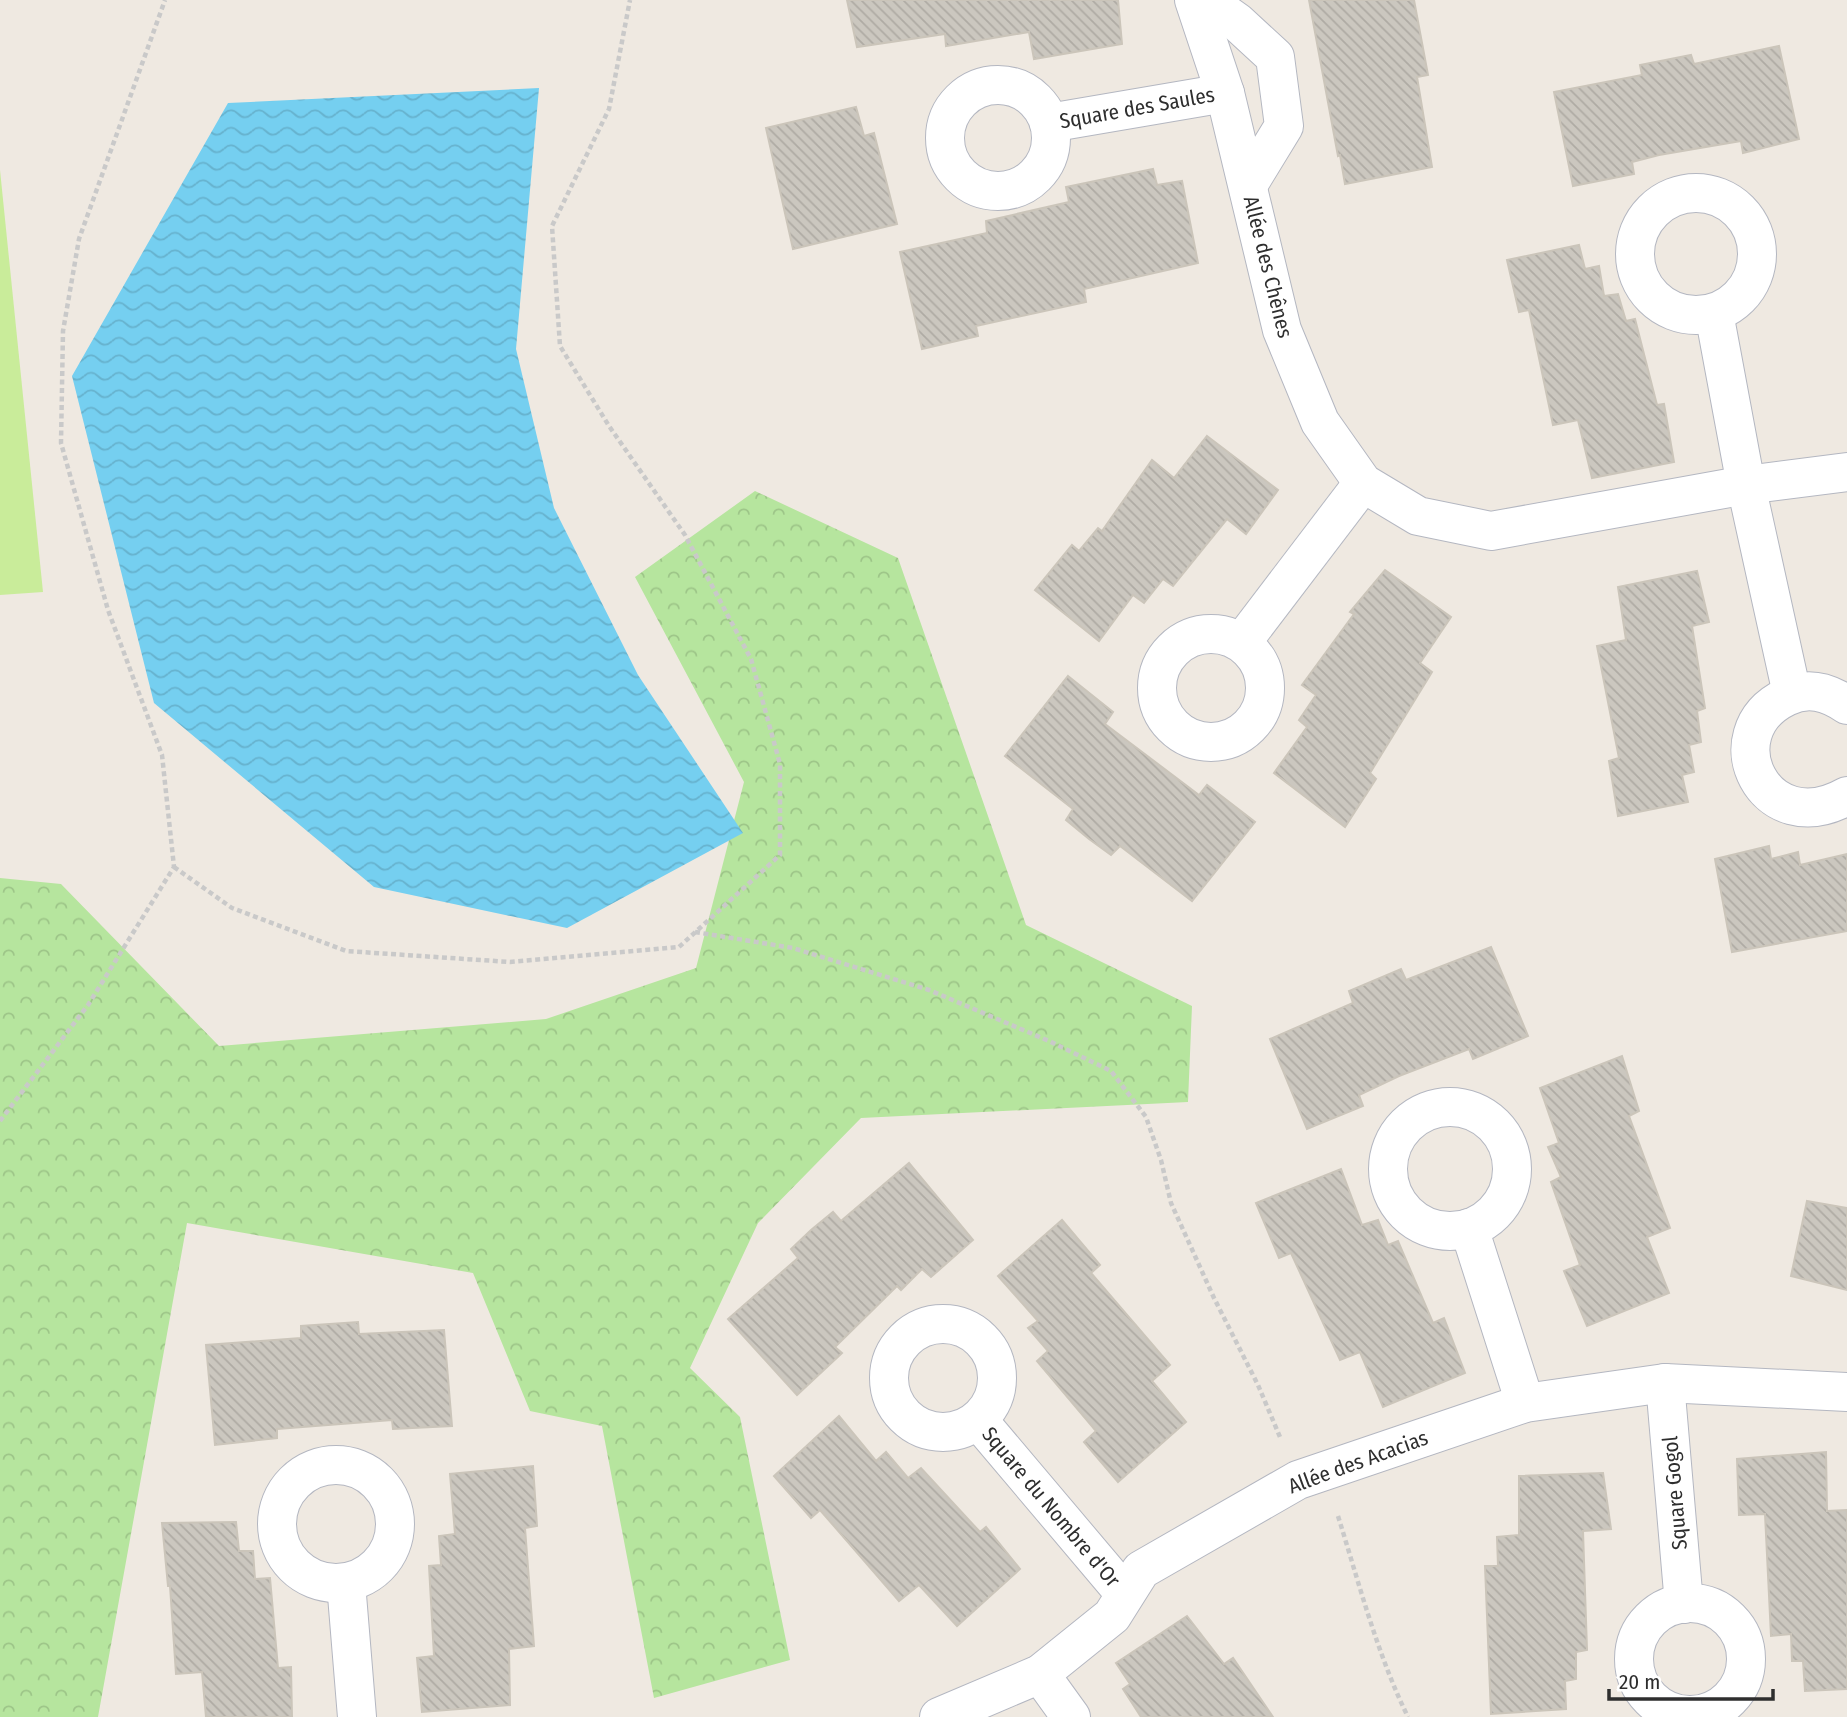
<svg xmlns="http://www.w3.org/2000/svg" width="1847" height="1717" viewBox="0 0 1847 1717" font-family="'Fira Sans Condensed',sans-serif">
  <defs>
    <pattern id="forest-crowns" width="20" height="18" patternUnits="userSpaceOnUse" patternTransform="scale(1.75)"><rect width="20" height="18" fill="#b6e59e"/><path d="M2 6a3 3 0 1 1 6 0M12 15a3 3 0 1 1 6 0" fill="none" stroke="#9dc588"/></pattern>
    <pattern id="water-waves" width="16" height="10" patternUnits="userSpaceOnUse" patternTransform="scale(1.75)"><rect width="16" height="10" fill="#75cff0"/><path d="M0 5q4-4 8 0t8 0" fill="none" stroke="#66b2ce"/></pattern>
    <pattern id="building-back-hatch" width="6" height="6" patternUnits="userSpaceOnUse" patternTransform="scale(1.75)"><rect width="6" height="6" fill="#cbc7bf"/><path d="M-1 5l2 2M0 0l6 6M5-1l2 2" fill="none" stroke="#afaba4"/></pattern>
  </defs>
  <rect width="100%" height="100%" fill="#efe9e1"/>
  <polygon fill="url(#forest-crowns)" points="755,491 898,558 1026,925 1192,1006 1188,1102 861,1118 758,1223 690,1368 740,1417 790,1660 654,1698 602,1426 530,1411 473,1273 187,1223 98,1717 0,1717 0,878 61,884 219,1046 546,1019 696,968 744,782 635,577"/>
  <polygon fill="#c9ec9a" points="0,170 43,592 0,595"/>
  <polygon fill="url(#water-waves)" points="539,88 516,349 554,508 638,675 743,833 567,928 374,887 154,703 72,376 228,103"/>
  <g fill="url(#building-back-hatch)" stroke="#cbc5ba" stroke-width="2">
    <polygon points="847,0 1118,0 1122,44 1034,59 1029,32 946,46 945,34 857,47"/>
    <polygon points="1309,0 1414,0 1428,75 1417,77 1432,167 1345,184 1340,155 1338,156"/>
    <polygon points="1779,46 1799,139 1743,153 1741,141 1659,155 1632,162 1634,174 1573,186 1554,92 1642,75 1640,65 1691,55 1694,64"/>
    <polygon points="856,107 864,136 874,133 897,224 793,249 766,128"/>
    <polygon points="1153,169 1157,185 1182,181 1198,263 1084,289 1086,302 976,326 978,336 922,349 900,252 987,233 986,221 1069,202 1066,187"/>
    <polygon points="1579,245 1585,269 1599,266 1604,296 1618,294 1626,321 1635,319 1657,405 1664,404 1674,462 1592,478 1578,420 1553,425 1529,310 1519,312 1507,260"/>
    <polygon points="1207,436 1278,490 1246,534 1227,519 1173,586 1163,579 1144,603 1133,595 1099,641 1035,590 1072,545 1079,551 1098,528 1102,531 1152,460 1174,478"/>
    <polygon points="1385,570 1451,617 1420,663 1432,672 1370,773 1376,779 1345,827 1274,773 1307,727 1299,720 1316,695 1302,685 1354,614 1350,612"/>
    <polygon points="1697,571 1709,622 1692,626 1705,708 1697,711 1701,742 1689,745 1694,772 1682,775 1688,802 1618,816 1609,761 1619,758 1597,646 1626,640 1618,587"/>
    <polygon points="1068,676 1113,712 1105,724 1199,795 1207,785 1255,822 1192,901 1120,846 1111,855 1089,839 1066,820 1073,809 1005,756"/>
    <polygon points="1769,846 1771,859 1798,852 1800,865 1847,854 1847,931 1732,952 1715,859"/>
    <polygon points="1491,947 1528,1036 1473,1059 1469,1049 1399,1076 1359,1095 1363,1106 1307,1129 1270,1039 1353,1003 1349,991 1401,969 1406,980"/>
    <polygon points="1622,1056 1639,1111 1629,1116 1670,1228 1647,1237 1669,1293 1587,1326 1564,1271 1580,1265 1551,1182 1561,1177 1548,1147 1559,1143 1540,1088"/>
    <polygon points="909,1163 973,1240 931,1277 922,1269 901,1290 897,1286 835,1347 842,1353 797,1395 728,1319 798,1258 791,1249 811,1230 833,1212 841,1221"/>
    <polygon points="1341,1169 1362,1225 1378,1220 1388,1245 1398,1241 1433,1323 1444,1318 1465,1373 1383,1407 1360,1352 1340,1360 1291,1253 1279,1258 1256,1203"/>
    <polygon points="1807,1201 1847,1208 1847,1290 1791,1276"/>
    <polygon points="1062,1220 1100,1265 1091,1273 1170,1365 1152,1381 1186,1422 1118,1482 1084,1442 1096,1431 1037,1361 1048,1351 1028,1328 1038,1321 998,1276"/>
    <polygon points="358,1322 359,1334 444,1330 452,1426 393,1429 392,1420 277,1429 277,1438 215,1445 206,1345 301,1338 301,1326"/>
    <polygon points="839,1416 876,1461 886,1452 908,1478 921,1468 980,1532 986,1527 1020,1569 957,1626 919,1585 899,1601 820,1510 811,1518 774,1476"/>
    <polygon points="1826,1452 1827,1511 1847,1510 1847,1689 1805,1691 1803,1661 1792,1661 1791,1634 1771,1636 1765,1514 1739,1515 1737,1459"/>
    <polygon points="533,1466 537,1526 525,1528 534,1646 509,1649 510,1705 422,1712 417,1658 434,1656 429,1566 441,1565 439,1536 455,1534 450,1474"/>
    <polygon points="1603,1473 1611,1529 1583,1531 1587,1650 1576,1652 1576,1679 1565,1681 1566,1709 1491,1714 1485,1566 1498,1566 1497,1537 1519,1535 1519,1476"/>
    <polygon points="236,1522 239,1551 253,1551 255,1579 270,1578 278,1668 291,1667 292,1717 206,1717 202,1672 176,1674 170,1586 168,1586 162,1523"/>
    <polygon points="1187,1616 1224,1664 1233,1658 1273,1717 1141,1717 1123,1689 1130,1684 1116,1663"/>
  </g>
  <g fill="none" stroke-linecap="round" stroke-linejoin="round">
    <g stroke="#b4b7c1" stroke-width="40">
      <g id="minor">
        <polyline points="1194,0 1225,93 1282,330 1320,422 1363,483 1418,516 1491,531 1746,485 1847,472"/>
        <polyline points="1206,0 1237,22 1275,57 1284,126 1248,185"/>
        <circle cx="998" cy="138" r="53"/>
        <polyline points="1049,123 1225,93"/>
        <circle cx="1696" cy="254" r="61"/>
        <polyline points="1714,313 1746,485 1792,694"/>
        <circle cx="1211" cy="688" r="54"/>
        <polyline points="1242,642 1363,483"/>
        <path d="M 1847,705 C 1828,692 1808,686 1786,697 C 1712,733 1764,843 1847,796"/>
        <circle cx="1450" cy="1169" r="62"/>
        <polyline points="1469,1228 1525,1403"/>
        <circle cx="943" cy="1378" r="54"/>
        <polyline points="1665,1383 1684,1604"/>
        <polyline points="978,1420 1125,1594"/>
        <circle cx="336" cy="1524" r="59"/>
        <polyline points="346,1583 357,1717"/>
        <circle cx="1690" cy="1659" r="56"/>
        <polyline points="1040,1674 1071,1717"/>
        <polyline points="939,1717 1040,1674 1112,1616 1141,1570 1298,1480 1525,1403 1665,1383 1847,1392"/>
      </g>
    </g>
    <g stroke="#c9c9c9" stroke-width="4.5" stroke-dasharray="5 3.5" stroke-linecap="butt">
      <polyline points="174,867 232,908 346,951 510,962 679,947 780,855 780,764 751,659 685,535 609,426 560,346 552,226 609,109 630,0"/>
      <polyline points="695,932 793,948 929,990 1049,1041 1111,1071 1146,1117 1161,1160 1171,1203 1214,1298 1258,1385 1280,1437"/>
      <polyline points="0,1121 88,1005 174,867 162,755 108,610 61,443 63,331 79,239 165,0"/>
      <path d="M 1338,1516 C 1359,1583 1377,1654 1408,1717"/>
    </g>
    <use href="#minor" stroke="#fff" stroke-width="38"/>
  </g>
  <g text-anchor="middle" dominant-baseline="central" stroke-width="5" stroke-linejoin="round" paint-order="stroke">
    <g font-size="21" fill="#2e2e2e" stroke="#fff">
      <text transform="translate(1137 108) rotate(-10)">Square des Saules</text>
      <text transform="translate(1268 267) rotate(76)">Allée des Chênes</text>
      <text transform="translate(1358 1462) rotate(-20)">Allée des Acacias</text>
      <text transform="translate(1675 1493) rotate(-95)">Square Gogol</text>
      <text transform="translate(1051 1507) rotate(50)">Square du Nombre d'Or</text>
    </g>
  </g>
  <path d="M1609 1689v10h164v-10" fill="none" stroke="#2e2e2e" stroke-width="3.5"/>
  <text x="1619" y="1689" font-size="21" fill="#2e2e2e" stroke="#ffffff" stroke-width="5" paint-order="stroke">20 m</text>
</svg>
